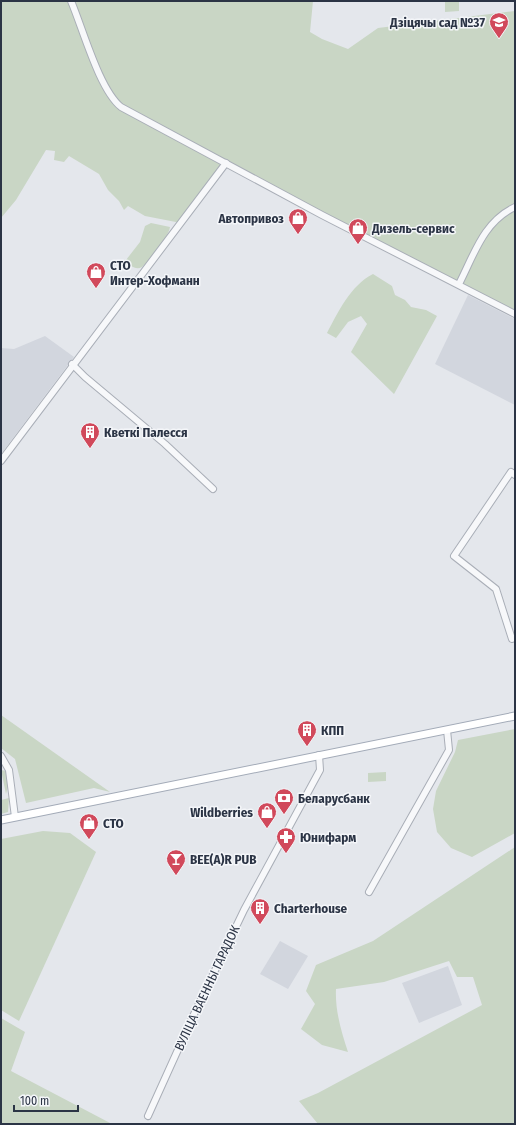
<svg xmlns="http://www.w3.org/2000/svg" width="516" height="1125" viewBox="0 0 516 1125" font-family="'Fira Sans Condensed',sans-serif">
  <rect width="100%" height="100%" fill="#e4e7ec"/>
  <g fill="#d2d6de">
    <polygon points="468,295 515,319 515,405 435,364"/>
    <polygon points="45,336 74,357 1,454 1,348 14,349"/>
    <polygon points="280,941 308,956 288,989 260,974"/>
    <polygon points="448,966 462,1005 419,1023 402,983"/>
  </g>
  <g fill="#c9d6c5">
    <polygon points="1,1 313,1 310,32 322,39 348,49 378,28 515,11 515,314 227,163 181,223 145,216 128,206 124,210 119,201 108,190 99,174 69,156 64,162 54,160 55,151 46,150 16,200 1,218"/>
    <polygon points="445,1 459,1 459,11 445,12"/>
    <path d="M 151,223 L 170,227 C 169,236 150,261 142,267 C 136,271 129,265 126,260 L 140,242 L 145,226 Z"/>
    <path d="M 373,274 L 392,286 L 395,295 L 405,300 L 411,307 L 426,310 L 437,316 L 394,394 L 351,352 L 367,324 L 361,316 L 348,322 L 336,338 L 327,333 C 338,312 351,285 373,274 Z"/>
    <polygon points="1,715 110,792 94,788 26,803 15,759 1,748"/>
    <polygon points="515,729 515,833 472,857 451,848 437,832 433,809 436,791 455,752 458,740"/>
    <polygon points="1,770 6,771 9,782 6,794"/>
    <polygon points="386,772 386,781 368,782 368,773"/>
    <polygon points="9,798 8,812 1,814 1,800"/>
    <polygon points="43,831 70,833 96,852 19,1021 1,1010 1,839"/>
    <path d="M 515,847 L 515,1124 L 318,1124 L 299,1101 L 318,1093 L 482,1005 L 473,977 L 457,977 L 449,961 L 384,982 L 336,989 C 335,1010 341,1031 348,1052 L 322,1045 L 301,1029 L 315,1004 L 306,991 L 316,965 L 373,941 Z"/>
    <polygon points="1,1018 25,1032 11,1071 112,1124 1,1124"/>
  </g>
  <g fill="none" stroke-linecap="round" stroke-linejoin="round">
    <g stroke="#a9aeb7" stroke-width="8">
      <g id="minor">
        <path d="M 71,1 C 83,29 99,89 121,107 L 322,215 L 515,314"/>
        <path d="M 459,284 C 474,255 483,222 515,207"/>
        <polyline points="72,364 85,377 165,444 213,489"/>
        <polyline points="1,461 226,163"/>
        <polyline points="515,475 511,472 454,556 496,589 512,639 515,638"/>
        <polyline points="1,756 9,770 15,817"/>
        <polyline points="369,892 449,750 447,730"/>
        <polyline points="148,1116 195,1012 244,910 320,770 319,755"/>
      </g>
    </g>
    <g stroke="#a3abb8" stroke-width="9">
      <polyline id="major" points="1,820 515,716"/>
    </g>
    <use href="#minor" stroke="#f7f8fa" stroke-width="6"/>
    <use href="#major" stroke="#fff" stroke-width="7"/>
  </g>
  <defs>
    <g id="school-pin" transform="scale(1)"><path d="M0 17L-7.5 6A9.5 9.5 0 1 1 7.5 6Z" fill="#d1495b" stroke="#f4f6f9"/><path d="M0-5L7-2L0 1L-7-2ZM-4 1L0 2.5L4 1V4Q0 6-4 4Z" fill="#fff"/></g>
    <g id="shop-pin" transform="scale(1)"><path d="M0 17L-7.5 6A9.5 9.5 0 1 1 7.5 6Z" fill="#d1495b" stroke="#f4f6f9"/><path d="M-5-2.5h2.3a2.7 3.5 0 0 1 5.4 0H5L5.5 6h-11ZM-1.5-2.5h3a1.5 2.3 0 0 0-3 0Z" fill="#fff"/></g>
    <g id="building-pin" transform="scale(1)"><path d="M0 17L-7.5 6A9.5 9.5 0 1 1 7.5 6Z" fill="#d1495b" stroke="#f4f6f9"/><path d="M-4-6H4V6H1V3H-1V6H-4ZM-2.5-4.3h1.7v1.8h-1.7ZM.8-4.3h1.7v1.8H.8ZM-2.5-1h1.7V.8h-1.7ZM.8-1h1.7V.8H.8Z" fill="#fff"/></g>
    <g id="bank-pin" transform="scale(1)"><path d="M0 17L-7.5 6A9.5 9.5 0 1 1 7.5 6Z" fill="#d1495b" stroke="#f4f6f9"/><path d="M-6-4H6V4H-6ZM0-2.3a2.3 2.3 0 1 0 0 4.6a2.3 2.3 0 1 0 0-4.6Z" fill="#fff"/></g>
    <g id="pharmacy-pin" transform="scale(1)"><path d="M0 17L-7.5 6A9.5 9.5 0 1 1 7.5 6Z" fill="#d1495b" stroke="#f4f6f9"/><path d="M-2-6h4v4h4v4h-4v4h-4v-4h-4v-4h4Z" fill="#fff"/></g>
    <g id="bar-pin" transform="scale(1)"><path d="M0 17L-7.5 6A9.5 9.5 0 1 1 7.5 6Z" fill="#d1495b" stroke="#f4f6f9"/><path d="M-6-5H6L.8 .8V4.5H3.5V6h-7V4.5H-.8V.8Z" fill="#fff"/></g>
  </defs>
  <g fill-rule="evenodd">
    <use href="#school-pin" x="499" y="22"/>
    <use href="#shop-pin" x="298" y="218"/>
    <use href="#shop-pin" x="358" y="228"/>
    <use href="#shop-pin" x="96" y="272"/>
    <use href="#building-pin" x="90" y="432"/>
    <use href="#building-pin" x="307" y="730"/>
    <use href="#bank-pin" x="284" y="798"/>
    <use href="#shop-pin" x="267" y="812"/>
    <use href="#shop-pin" x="89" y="823"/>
    <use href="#pharmacy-pin" x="286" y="837"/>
    <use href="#bar-pin" x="176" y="859"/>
    <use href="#building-pin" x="260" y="908"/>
  </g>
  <g text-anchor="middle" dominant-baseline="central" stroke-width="3" stroke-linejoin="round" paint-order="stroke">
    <g font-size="13" font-weight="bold" fill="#2b3445" stroke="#f4f6f9" text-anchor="start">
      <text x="485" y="22" text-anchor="end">Дзіцячы сад №37</text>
      <text x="284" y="218" text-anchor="end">Автопривоз</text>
      <text x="372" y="228">Дизель-сервис</text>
      <text x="110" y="265">СТО<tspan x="110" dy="15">Интер-Хофманн</tspan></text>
      <text x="104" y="432">Кветкі Палесся</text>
      <text x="321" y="730">КПП</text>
      <text x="298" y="798">Беларусбанк</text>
      <text x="253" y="812" text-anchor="end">Wildberries</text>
      <text x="103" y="823">СТО</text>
      <text x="300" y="837">Юнифарм</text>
      <text x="190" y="859">BEE(A)R PUB</text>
      <text x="274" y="908">Charterhouse</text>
    </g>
    <g font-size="13" fill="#2b3445" stroke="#f4f6f9">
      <text transform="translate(207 988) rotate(-65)">ВУЛІЦА ВАЕННЫ ГАРАДОК</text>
    </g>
  </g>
  <rect width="516" height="1125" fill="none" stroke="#2b3445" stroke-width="4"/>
  <path d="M14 1105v6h64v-6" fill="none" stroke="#2b3445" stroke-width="2"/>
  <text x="20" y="1105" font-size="12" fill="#2b3445" stroke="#f4f6f9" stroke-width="3" paint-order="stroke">100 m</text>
</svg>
